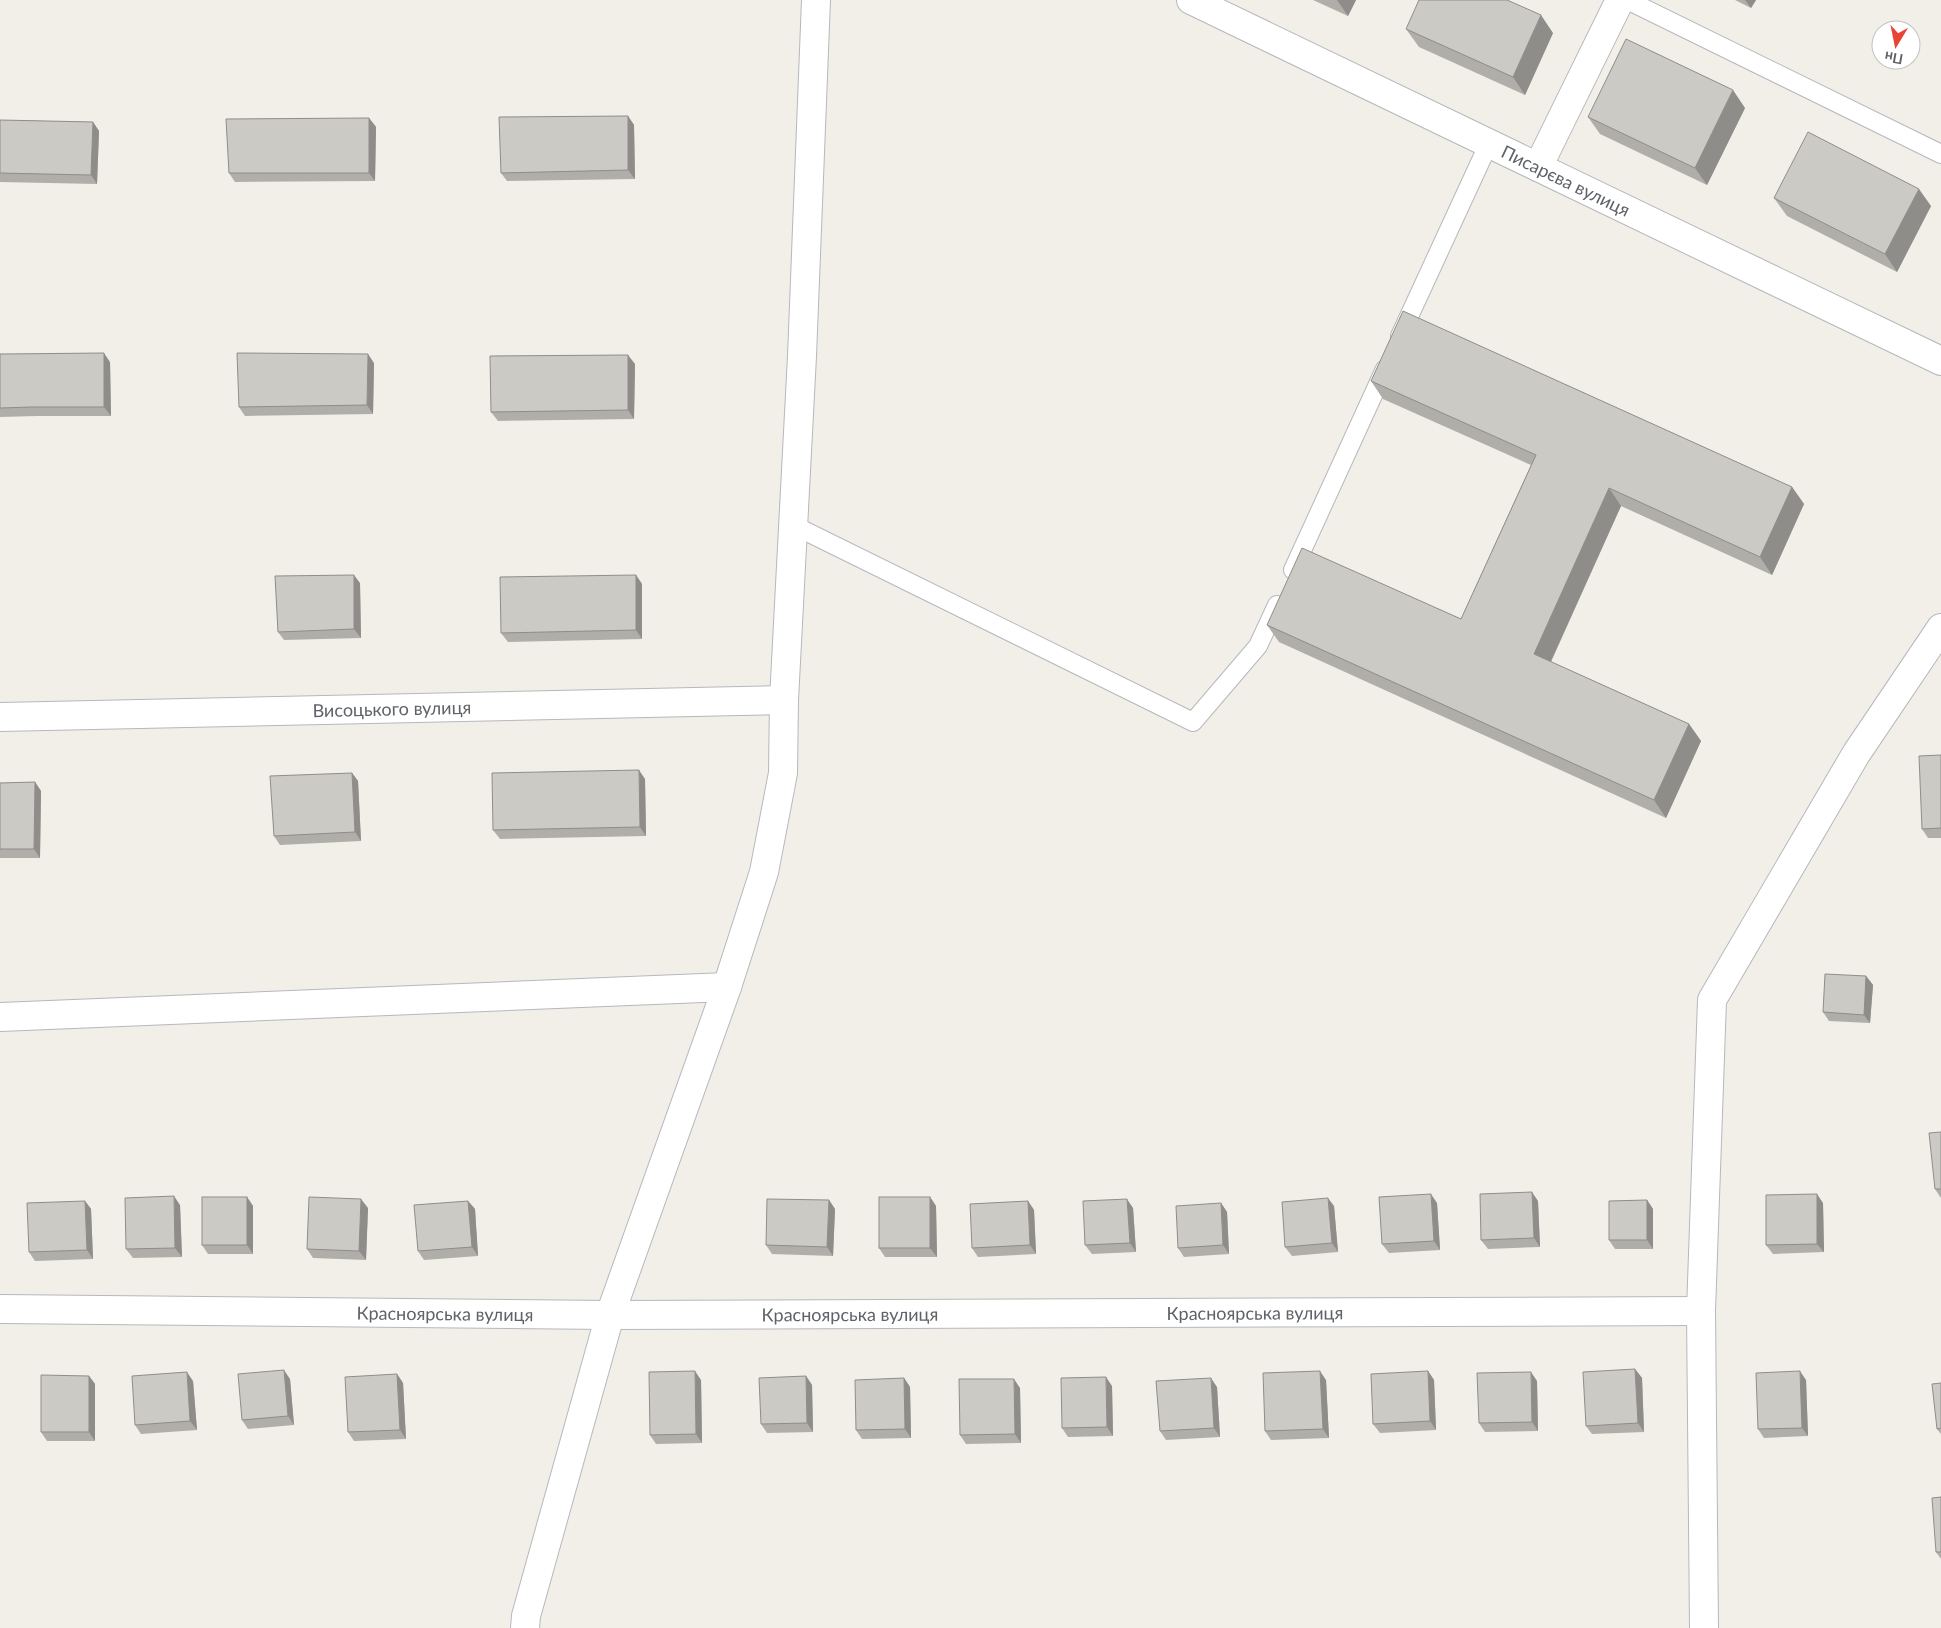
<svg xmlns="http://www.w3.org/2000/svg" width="1941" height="1628" viewBox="0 0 1941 1628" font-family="Lato,sans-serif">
  <rect width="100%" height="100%" fill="#f1efe8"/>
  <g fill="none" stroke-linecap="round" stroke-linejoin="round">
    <g stroke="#b5b8bc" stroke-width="20">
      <g id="lane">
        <polyline points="1627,0 1941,154"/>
        <polyline points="1400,336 1489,143"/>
        <polyline points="793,525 1193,722 1258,646 1277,605"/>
        <polyline points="1293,570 1385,369"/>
      </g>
    </g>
    <g stroke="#b5b8bc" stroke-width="30">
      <g id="street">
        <path id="s1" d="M 1191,0 L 1941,361"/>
        <polyline points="1538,167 1620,0"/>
        <path id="s2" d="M 0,717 L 784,700"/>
        <polyline points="0,1017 727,987"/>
        <path id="s3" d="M 0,1309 L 610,1315 L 1701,1311"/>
        <polyline points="525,1628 526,1616 610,1315 727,987 764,872 783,773 784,700 802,356 816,0"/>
        <polyline points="1704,1628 1701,1311 1712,1000 1856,754 1941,628"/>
      </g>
    </g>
    <use href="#lane" stroke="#fff" stroke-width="18"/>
    <use href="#street" stroke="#fff" stroke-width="28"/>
  </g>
  <g fill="#afaea9">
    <polygon points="1313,0 1356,0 1348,16"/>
    <polygon points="1735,0 1756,0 1751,8"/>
    <polygon points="1406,29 1553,33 1525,95 1419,47"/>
    <polygon points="1745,108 1707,185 1600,134 1588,117"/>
    <polygon points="628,116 634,125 635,179 507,181 501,173"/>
    <polygon points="369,118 376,127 375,181 235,182 229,173"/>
    <polygon points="0,120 93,122 99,131 97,184 0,182"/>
    <polygon points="1774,198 1931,206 1897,272 1787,216"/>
    <polygon points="0,354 110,362 111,416 37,416 0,417"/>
    <polygon points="374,363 373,414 245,416 239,407"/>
    <polygon points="635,364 634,419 498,421 491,412"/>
    <polygon points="1371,381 1792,487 1804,504 1772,575 1621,506 1551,662 1689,724 1701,741 1666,818 1279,642 1267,625 1461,619 1531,465 1383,399"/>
    <polygon points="636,575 642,584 642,639 508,642 501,633"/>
    <polygon points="360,583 361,638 284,640 278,632"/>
    <polygon points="1941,755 1941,838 1928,838 1922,829"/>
    <polygon points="352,773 358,781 361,841 280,845 274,836"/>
    <polygon points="645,779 646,836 500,839 493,830"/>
    <polygon points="35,782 41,791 40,858 0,858 0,783"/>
    <polygon points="1866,976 1873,985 1870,1023 1829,1021 1823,1012"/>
    <polygon points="1941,1132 1941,1198 1935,1189"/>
    <polygon points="247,1197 253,1206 253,1254 208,1254 202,1245"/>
    <polygon points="930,1197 936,1206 937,1257 885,1257 879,1248"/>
    <polygon points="829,1200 835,1209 833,1256 772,1254 766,1245"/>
    <polygon points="1647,1200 1653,1209 1653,1249 1615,1249 1609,1240"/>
    <polygon points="85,1201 91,1209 93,1259 35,1261 29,1252"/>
    <polygon points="468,1201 475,1209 478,1256 424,1260 418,1251"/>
    <polygon points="1028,1201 1034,1210 1036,1254 978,1257 972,1248"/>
    <polygon points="1538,1201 1540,1247 1488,1249 1481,1240"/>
    <polygon points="1221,1203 1227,1212 1229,1254 1184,1257 1178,1248"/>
    <polygon points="1437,1203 1440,1250 1389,1253 1382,1244"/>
    <polygon points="1823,1203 1824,1252 1773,1254 1766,1245"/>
    <polygon points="180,1205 182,1257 133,1258 126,1249"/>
    <polygon points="1334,1206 1338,1252 1292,1256 1285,1247"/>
    <polygon points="368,1208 366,1260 313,1258 307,1249"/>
    <polygon points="1133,1208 1136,1252 1092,1254 1085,1245"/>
    <polygon points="1635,1369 1642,1378 1644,1432 1592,1434 1586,1426"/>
    <polygon points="1428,1371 1434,1380 1436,1430 1380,1433 1373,1424"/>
    <polygon points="397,1374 403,1383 406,1439 354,1441 348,1432"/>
    <polygon points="89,1376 95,1384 95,1441 47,1441 41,1432"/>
    <polygon points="806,1376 812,1385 813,1432 767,1433 761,1424"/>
    <polygon points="904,1378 910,1387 911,1438 862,1439 856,1430"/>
    <polygon points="290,1379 294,1425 248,1429 242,1420"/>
    <polygon points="701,1380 702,1443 656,1444 650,1435"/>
    <polygon points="1326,1380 1329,1438 1271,1440 1265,1431"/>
    <polygon points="1806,1380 1808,1436 1764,1438 1758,1429"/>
    <polygon points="193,1381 197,1430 141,1434 135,1425"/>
    <polygon points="1537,1381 1538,1431 1485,1432 1479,1423"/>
    <polygon points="1941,1383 1941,1434 1937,1429"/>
    <polygon points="1112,1386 1113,1436 1068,1437 1062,1428"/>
    <polygon points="1217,1387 1220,1437 1166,1440 1160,1431"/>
    <polygon points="1020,1388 1021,1443 966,1444 960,1435"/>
    <polygon points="1941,1497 1941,1559 1936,1552"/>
  </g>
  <g fill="#8f8d8a">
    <polygon points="1337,0 1356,0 1348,16"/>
    <polygon points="1745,0 1756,0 1751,8"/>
    <polygon points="1541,15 1553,33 1525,95 1513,77"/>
    <polygon points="1733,90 1745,108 1707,185 1695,168"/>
    <polygon points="628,116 634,125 635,179 628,170"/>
    <polygon points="369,118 376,127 375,181 369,173"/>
    <polygon points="93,122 99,131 97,184 91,175"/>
    <polygon points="1919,189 1931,206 1897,272 1885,254"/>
    <polygon points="104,353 110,362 111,416 104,407"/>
    <polygon points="368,354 374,363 373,414 367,405"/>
    <polygon points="628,355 635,364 634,419 628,410"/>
    <polygon points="1792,487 1804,504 1772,575 1760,557"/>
    <polygon points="1609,488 1621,506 1546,672 1534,654"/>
    <polygon points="354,575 360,583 361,638 354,629"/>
    <polygon points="636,575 642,584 642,639 636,630"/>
    <polygon points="1689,724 1701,741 1666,818 1654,800"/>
    <polygon points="639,770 645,779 646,836 640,827"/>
    <polygon points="352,773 358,781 361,841 355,832"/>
    <polygon points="35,782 41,791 40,858 34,849"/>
    <polygon points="1866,976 1873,985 1870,1023 1864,1015"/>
    <polygon points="1532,1192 1538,1201 1540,1247 1534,1238"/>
    <polygon points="1431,1194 1437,1203 1440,1250 1434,1241"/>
    <polygon points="1817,1194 1823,1203 1824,1252 1817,1244"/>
    <polygon points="174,1196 180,1205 182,1257 175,1248"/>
    <polygon points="247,1197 253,1206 253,1254 247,1245"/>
    <polygon points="930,1197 936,1206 937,1257 930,1248"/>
    <polygon points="1328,1198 1334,1206 1338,1252 1332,1243"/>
    <polygon points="361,1199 368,1208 366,1260 359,1251"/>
    <polygon points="1127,1199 1133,1208 1136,1252 1130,1243"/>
    <polygon points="829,1200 835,1209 833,1256 827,1247"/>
    <polygon points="1647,1200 1653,1209 1653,1249 1647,1240"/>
    <polygon points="85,1201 91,1209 93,1259 87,1250"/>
    <polygon points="468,1201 475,1209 478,1256 472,1247"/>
    <polygon points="1028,1201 1034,1210 1036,1254 1030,1245"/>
    <polygon points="1221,1203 1227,1212 1229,1254 1223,1245"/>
    <polygon points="1635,1369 1642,1378 1644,1432 1638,1423"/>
    <polygon points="284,1370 290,1379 294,1425 288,1416"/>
    <polygon points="695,1371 701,1380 702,1443 696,1434"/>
    <polygon points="1320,1371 1326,1380 1329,1438 1323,1429"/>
    <polygon points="1428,1371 1434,1380 1436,1430 1430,1421"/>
    <polygon points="1800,1371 1806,1380 1808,1436 1802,1428"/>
    <polygon points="187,1372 193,1381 197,1430 190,1421"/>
    <polygon points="1531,1372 1537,1381 1538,1431 1532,1422"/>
    <polygon points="397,1374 403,1383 406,1439 400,1430"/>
    <polygon points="89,1376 95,1384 95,1441 89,1432"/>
    <polygon points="806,1376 812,1385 813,1432 807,1423"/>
    <polygon points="1106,1377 1112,1386 1113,1436 1107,1427"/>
    <polygon points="904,1378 910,1387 911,1438 905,1429"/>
    <polygon points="1211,1378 1217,1387 1220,1437 1214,1428"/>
    <polygon points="1014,1379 1020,1388 1021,1443 1015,1434"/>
  </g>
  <g fill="#cccac5" stroke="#8f8d8a">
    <polygon points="1419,0 1507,0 1541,15 1513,77 1406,29"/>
    <polygon points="1626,39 1733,90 1695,168 1588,117"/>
    <polygon points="628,116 628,170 501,173 499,117"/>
    <polygon points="369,118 369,173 229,173 226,119"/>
    <polygon points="0,120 93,122 91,175 0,173"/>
    <polygon points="1808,132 1919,189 1885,254 1774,198"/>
    <polygon points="1403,311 1792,487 1760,557 1609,488 1534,654 1689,724 1654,800 1267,625 1302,548 1461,619 1536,455 1371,381"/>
    <polygon points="104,353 104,407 31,407 0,408 0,354"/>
    <polygon points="237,353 368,354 367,405 239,407"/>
    <polygon points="628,355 628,410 491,412 490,356"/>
    <polygon points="354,575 354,629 278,632 275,576"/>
    <polygon points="636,575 636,630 501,633 500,577"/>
    <polygon points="1941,755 1941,828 1922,829 1919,756"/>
    <polygon points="639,770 640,827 493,830 492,773"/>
    <polygon points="352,773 355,832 274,836 270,776"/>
    <polygon points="35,782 34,849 0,849 0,783"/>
    <polygon points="1825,974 1866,976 1864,1015 1823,1012"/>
    <polygon points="1941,1132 1941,1189 1935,1189 1929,1133"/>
    <polygon points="1532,1192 1534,1238 1481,1240 1480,1194"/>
    <polygon points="1431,1194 1434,1241 1382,1244 1379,1197"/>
    <polygon points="1817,1194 1817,1244 1766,1245 1766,1195"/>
    <polygon points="174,1196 175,1248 126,1249 125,1198"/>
    <rect x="202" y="1197" width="45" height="48"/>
    <polygon points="309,1197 361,1199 359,1251 307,1249"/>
    <rect x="879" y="1197" width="51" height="51"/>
    <polygon points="1328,1198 1332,1243 1285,1247 1282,1202"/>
    <polygon points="767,1199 829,1200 827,1247 766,1245"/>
    <polygon points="1127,1199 1130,1243 1085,1245 1083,1201"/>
    <polygon points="1647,1200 1647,1240 1609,1240 1609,1201"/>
    <polygon points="85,1201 87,1250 29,1252 27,1203"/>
    <polygon points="468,1201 472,1247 418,1251 414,1205"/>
    <polygon points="1028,1201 1030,1245 972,1248 970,1204"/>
    <polygon points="1221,1203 1223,1245 1178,1248 1176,1206"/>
    <polygon points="1635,1369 1638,1423 1586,1426 1583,1372"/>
    <polygon points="284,1370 288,1416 242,1420 238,1374"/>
    <polygon points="695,1371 696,1434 650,1435 649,1372"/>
    <polygon points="1320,1371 1323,1429 1265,1431 1263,1373"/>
    <polygon points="1428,1371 1430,1421 1373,1424 1371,1374"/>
    <polygon points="1800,1371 1802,1428 1758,1429 1756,1373"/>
    <polygon points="187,1372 190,1421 135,1425 132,1376"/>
    <polygon points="1531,1372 1532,1422 1479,1423 1477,1373"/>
    <polygon points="397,1374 400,1430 348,1432 345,1377"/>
    <polygon points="41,1375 89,1376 89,1432 41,1432"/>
    <polygon points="806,1376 807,1423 761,1424 759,1378"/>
    <polygon points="1106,1377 1107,1427 1062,1428 1061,1378"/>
    <polygon points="904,1378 905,1429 856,1430 855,1380"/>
    <polygon points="1211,1378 1214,1428 1160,1431 1156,1381"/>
    <polygon points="959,1379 1014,1379 1015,1434 960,1435"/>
    <polygon points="1941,1383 1941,1428 1937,1429 1932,1384"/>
    <polygon points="1941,1497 1941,1552 1936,1552 1932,1498"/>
  </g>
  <g text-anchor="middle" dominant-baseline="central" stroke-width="4" stroke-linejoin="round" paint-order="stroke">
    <g font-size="18" fill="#5f6368" stroke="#fff">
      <text stroke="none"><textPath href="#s1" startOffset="416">Писарєва вулиця</textPath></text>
      <text stroke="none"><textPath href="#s2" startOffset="392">Висоцького вулиця</textPath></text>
      <text stroke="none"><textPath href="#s3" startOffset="1255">Красноярська вулиця</textPath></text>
      <text stroke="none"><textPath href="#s3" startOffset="445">Красноярська вулиця</textPath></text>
      <text stroke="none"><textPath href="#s3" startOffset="850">Красноярська вулиця</textPath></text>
    </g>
  </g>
  <g transform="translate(1896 45) rotate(190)"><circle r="24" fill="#ffffff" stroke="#bfc1c3"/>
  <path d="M0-4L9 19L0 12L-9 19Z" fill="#ea4335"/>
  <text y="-8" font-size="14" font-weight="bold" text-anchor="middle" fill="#5f6368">Пн</text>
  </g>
</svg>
